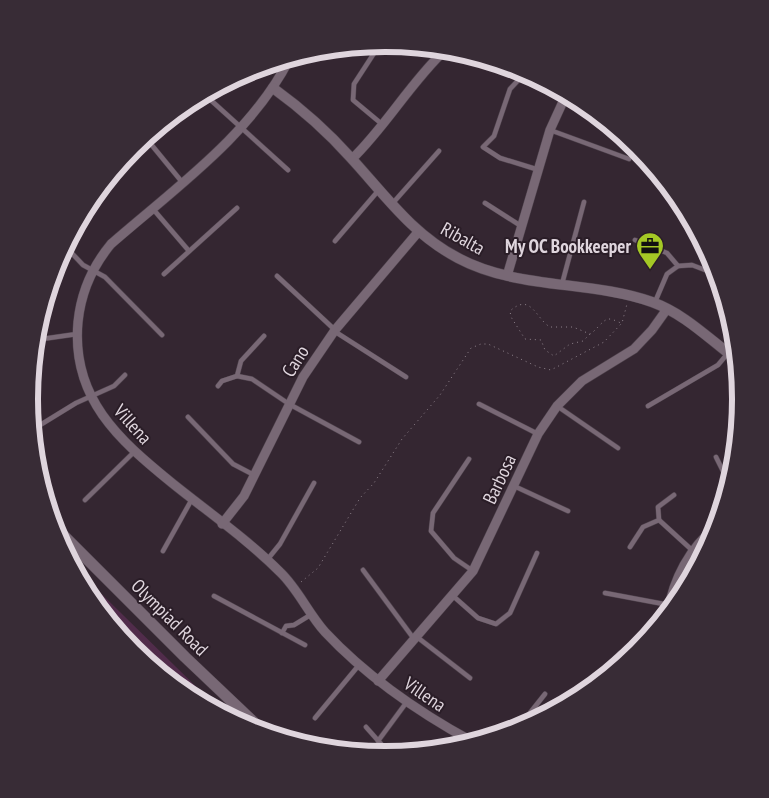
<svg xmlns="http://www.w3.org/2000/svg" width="769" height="798" viewBox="0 0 769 798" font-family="'PT Sans Narrow',sans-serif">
  <rect width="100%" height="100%" fill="#342631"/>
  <polygon fill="#512c4b" points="70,563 226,716 187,695 133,650 89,596"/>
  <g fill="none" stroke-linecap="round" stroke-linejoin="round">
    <g stroke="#4e424c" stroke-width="5.5">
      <g id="service">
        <polyline points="380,44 354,84 353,100 383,125"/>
        <polyline points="525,73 510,89 494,136 483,147 500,158 539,170"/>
        <polyline points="204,94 288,170"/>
        <polyline points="550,130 629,159"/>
        <polyline points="110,175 150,143 182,182"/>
        <polyline points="485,203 521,226"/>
        <polyline points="392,204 439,151"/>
        <polyline points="153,209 189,251"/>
        <polyline points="635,240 667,253 678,266 692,265 705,270"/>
        <polyline points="335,241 378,191"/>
        <polyline points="65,246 83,265 105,277 162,335"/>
        <polyline points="164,274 237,208"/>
        <polyline points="277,276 335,330"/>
        <polyline points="562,284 584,202"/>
        <polyline points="655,302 667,274 678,266"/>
        <polyline points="334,331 406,377"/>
        <polyline points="35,332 43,340"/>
        <polyline points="35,340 77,334"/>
        <polyline points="237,376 252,379 289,404 359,442"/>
        <polyline points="218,386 222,381 237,376 241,361 264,336"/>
        <polyline points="479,404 538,434"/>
        <polyline points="557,406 618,448"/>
        <polyline points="648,406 718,365 728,353"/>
        <polyline points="188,417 233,464 254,475"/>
        <polyline points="32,430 76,403 114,386 125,375"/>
        <polyline points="716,457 729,483"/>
        <polyline points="469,459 433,513 431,531 454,558 473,571"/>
        <polyline points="514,486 568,511"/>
        <polyline points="85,500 134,452"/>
        <polyline points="659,520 693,551"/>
        <polyline points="630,547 643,527 659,520 658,507 674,495"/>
        <polyline points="163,551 192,499"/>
        <polyline points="267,560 280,544 314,483"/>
        <polyline points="363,570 414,639"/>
        <polyline points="605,593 669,605"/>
        <polyline points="452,595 478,618 496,624 510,613 537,553"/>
        <polyline points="214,596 305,645"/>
        <polyline points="282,633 286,626 294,625 312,614"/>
        <polyline points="417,637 470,678"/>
        <polyline points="613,669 615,658 620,653 632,654"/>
        <polyline points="315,718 359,665"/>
        <polyline points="366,727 390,754"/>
        <polyline points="518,728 545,694"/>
        <polyline points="378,741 406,703"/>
      </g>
    </g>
    <g stroke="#4e424c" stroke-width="10">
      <g id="minor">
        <path d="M 290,58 C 251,135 175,188 111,244 C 92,267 81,292 78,322 C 71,398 119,440 172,483 C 208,512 247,539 280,572 C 298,589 308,613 325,632 C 368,678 418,712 473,742"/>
        <path d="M 352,159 C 387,125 410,83 446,49"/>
        <polyline points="507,276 550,130 566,95"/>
        <polyline points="222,524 244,496 303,377 335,330 419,231"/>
        <path d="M 668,612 C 673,580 690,547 716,527"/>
        <polyline points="378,681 473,571 538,434 557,406 582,381 634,349 652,330 667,309"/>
      </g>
    </g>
    <g stroke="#4e424c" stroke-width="11">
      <path id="tertiary" d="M 273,88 C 302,109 327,131 351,158 C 385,195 412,234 458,258 C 518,290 590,280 652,302 C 685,314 709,339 736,359"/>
    </g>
    <g stroke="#4e424c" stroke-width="12">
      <polyline id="secondary" points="53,525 185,657 264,732"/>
    </g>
    <g stroke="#90848d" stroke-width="1" stroke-dasharray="1 4" stroke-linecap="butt">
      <path d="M 590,334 L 583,341 L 570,344 L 554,356 L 545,350 L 541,340 L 525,339 L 511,317 L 510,311 C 531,292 536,319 550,327 L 573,327 L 590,334 C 596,331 603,319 609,319 C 613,319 618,322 621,323"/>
      <polyline points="301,582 318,568 360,498 374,483 402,439 440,395 471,348 481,344 488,344 538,367 551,370 604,342 622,323 627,304"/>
    </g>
    <use href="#service" stroke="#786875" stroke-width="4.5"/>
    <use href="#minor" stroke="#786875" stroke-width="9"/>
    <use href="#tertiary" stroke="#786875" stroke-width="10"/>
    <use href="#secondary" stroke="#786875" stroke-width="11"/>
  </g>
  <defs>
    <g id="office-pin" transform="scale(1.4375)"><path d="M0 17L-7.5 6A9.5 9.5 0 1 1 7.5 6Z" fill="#a4c825" stroke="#2a1d27"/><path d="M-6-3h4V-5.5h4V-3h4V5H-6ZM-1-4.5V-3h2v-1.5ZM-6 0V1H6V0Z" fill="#111"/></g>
  </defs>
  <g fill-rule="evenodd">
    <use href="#office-pin" x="650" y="246"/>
  </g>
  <g text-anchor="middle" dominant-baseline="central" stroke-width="4" stroke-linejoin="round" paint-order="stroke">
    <g font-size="19" fill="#dfd5dd" stroke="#2a1d27">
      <text transform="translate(463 238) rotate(29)">Ribalta</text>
      <text transform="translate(295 361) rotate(-58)">Cano</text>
      <text transform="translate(133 424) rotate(48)">Villena</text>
      <text transform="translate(499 479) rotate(-65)">Barbosa</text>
      <text transform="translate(170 617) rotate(45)">Olympiad Road</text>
      <text transform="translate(425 694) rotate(34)">Villena</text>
    </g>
    <g font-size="19" font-weight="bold" fill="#dfd5dd" stroke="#2a1d27" text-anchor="end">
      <text x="631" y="246">My OC Bookkeeper</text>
    </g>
  </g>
  <path d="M0 0H769V798H0ZM38 399a347 347 0 1 1 694 0a347 347 0 1 1-694 0Z" fill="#382c36" fill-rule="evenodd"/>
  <path fill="none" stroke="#dfd5dd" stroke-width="6" d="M38 399a347 347 0 1 1 694 0a347 347 0 1 1-694 0Z"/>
</svg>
